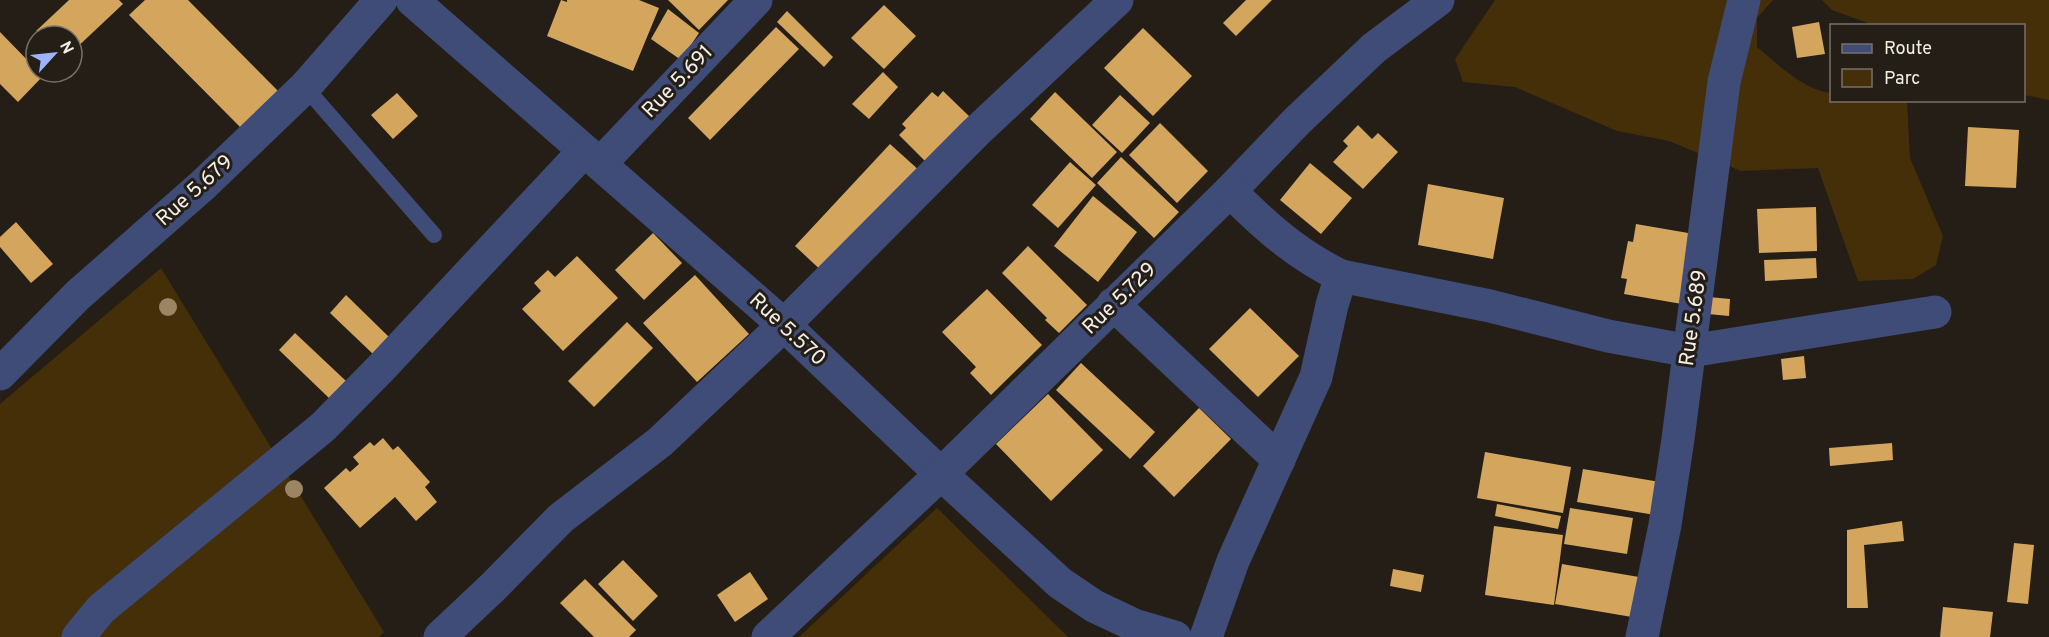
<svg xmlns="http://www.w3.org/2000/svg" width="2049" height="637" viewBox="0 0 2049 637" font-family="Overpass,sans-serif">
  <rect width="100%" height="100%" fill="#241e16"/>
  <g fill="#442f09">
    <path d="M 1495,0 L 1773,0 L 1757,18 L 1757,47 C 1778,64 1803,90 1831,93 L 1832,100 L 1907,102 L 1910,158 L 1943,236 L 1936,265 L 1913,279 L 1858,281 L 1818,168 L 1741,171 L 1669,141 L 1617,131 L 1515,87 L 1463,82 L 1455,59 Z"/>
    <polygon points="1822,0 2049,0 2049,100 2024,95 2024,26 1873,25 1832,10"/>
    <polygon points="161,268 384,632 379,637 0,637 0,404"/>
    <polygon points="937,508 1068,637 799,637"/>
  </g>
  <g fill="#d4a65d">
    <polygon points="69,0 119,0 123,4 72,52 72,36 40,36 36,31"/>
    <polygon points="145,0 188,0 283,96 246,133 129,15"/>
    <polygon points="561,0 567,2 567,0 639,0 659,8 633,71 547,36"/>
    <polygon points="668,0 728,0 699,30"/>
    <polygon points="1246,0 1272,0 1236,36 1223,23"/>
    <polygon points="884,5 916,36 884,69 851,38"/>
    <polygon points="668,9 699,33 681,60 651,39"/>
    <polygon points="787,11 833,57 824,67 777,22"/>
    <polygon points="1819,22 1825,54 1797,58 1792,27"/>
    <polygon points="776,27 799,49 710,140 688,118"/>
    <polygon points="1143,28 1192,76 1153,116 1104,68"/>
    <polygon points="0,32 36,69 36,72 39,72 43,76 18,102 0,84"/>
    <polygon points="883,72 898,87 869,119 852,104"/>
    <polygon points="943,91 970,117 930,166 899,135 906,128 902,124 932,92 938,97"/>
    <polygon points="1055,92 1117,152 1092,178 1030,119"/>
    <polygon points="397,93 418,116 393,139 371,115"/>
    <polygon points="1120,95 1150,123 1122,153 1092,125"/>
    <polygon points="1160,123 1208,171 1177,203 1129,155"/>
    <polygon points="1358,125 1372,139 1378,133 1398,152 1363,189 1333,162 1348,146 1343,141"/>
    <polygon points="1968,127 2019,130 2016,188 1965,186"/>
    <polygon points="890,144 921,172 826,275 795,246"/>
    <polygon points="1121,157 1179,212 1154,238 1097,183"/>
    <polygon points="1070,162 1096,185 1058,228 1032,205"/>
    <polygon points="1310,163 1352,198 1321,234 1280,200"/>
    <polygon points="1428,184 1504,198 1493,259 1418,245"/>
    <polygon points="1093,196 1137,232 1098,282 1054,246"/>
    <polygon points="1816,207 1817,251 1759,253 1757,209"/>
    <polygon points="16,222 53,264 31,283 0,247 0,237"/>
    <polygon points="1636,224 1694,234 1682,304 1624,294 1627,279 1621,278 1628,241 1633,242"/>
    <polygon points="653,233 682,263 644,300 615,270"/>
    <polygon points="1028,246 1087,305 1059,333 1045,320 1047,318 1002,273"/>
    <polygon points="577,256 618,298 563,351 522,309 541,291 534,283 548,270 555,277"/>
    <polygon points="1816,258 1817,278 1765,281 1764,260"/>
    <polygon points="695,275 749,334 697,382 643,323"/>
    <polygon points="987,289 1042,345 991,395 970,373 976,367 942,332"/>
    <polygon points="346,295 389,337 373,354 330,313"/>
    <polygon points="1709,297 1730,299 1729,316 1708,314"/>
    <polygon points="1250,308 1299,356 1258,397 1209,349"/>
    <polygon points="627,322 653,348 594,407 568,381"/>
    <polygon points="295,333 346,381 329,398 279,350"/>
    <polygon points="1804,356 1806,378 1783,380 1781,359"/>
    <polygon points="1081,363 1155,432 1130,459 1056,390"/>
    <polygon points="1048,394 1103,450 1051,501 996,444"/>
    <polygon points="1199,408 1231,439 1174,497 1143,466"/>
    <polygon points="383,438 393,450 398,446 430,482 425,487 437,502 416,521 395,497 360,528 324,488 346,468 350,472 359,464 353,457 370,442 374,446"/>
    <polygon points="1892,443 1893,460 1830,466 1829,448"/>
    <polygon points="1485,452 1571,467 1563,513 1477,498"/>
    <polygon points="1583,469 1660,482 1655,515 1577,502"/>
    <polygon points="1497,504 1561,516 1558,529 1495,516"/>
    <polygon points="1570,508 1633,518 1627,554 1564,544"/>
    <polygon points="1902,521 1904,541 1864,545 1868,608 1847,608 1847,530"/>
    <polygon points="1494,526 1563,535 1554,605 1485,595"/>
    <polygon points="2014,543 2034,545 2028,604 2007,602"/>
    <polygon points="623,560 658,596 633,621 598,584"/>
    <polygon points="1562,564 1639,577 1632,617 1555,604"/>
    <polygon points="1393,569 1424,575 1421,592 1390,586"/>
    <polygon points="750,572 768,599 735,622 717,595"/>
    <polygon points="585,579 636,630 629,637 594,637 560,603"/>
    <polygon points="1943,607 1993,612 1990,637 1940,637"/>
  </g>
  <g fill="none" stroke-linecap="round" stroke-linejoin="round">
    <polyline stroke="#3e4c77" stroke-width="16" points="305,87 434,235"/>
    <g stroke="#3e4c77" stroke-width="33">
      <polyline points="412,0 784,325 941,474 1060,583 1094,606 1134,625 1175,637"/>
      <polyline points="600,164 756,0"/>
      <polyline points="1341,276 1490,306 1608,336 1690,351 1935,312"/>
      <polyline points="1113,304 1279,460"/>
      <polyline points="0,374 78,295 203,185 305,87 381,0"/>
      <polyline points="78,637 101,609 323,427 381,368 584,151"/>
      <polyline points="440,637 492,588 561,518 660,442 784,325 976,132 1117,0"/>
      <polyline points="768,637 941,474 1230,191 1297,121 1374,48 1438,0"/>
      <path d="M 1206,637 L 1233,561 L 1316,377 L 1332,305 L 1341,276 C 1296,254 1265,226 1230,191"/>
      <polyline points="1642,637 1665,525 1678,439 1724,82 1744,0"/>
    </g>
  </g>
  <g fill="#9c8563">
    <circle cx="168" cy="307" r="9"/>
    <circle cx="294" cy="489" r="9"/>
  </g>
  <g text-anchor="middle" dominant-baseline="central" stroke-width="6" stroke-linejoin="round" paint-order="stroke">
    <g font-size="21" fill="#f2eee8" stroke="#241e16">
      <text transform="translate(678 82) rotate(-46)">Rue 5.691</text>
      <text transform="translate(195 191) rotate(-42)">Rue 5.679</text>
      <text transform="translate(1120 299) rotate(-44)">Rue 5.729</text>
      <text transform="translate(1694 318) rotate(-82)">Rue 5.689</text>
      <text transform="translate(787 330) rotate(43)">Rue 5.570</text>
    </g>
  </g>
  <rect x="1830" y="24" width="195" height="78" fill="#241e16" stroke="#76716a" stroke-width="1.5"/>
  <rect x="1842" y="44" width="30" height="9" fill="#3e4c77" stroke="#76716a" stroke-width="1.5"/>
  <text x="1884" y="54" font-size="18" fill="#f2eee8">Route</text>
  <rect x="1842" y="69" width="30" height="18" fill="#442f09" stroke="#76716a" stroke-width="1.5"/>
  <text x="1884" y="84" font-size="18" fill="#f2eee8">Parc</text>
  <g transform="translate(54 54) rotate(63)"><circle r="28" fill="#241e16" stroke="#76716a" stroke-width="1.5"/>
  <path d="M0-4.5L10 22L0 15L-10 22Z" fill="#9cb4fd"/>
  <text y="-9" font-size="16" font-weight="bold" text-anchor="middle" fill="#f2eee8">N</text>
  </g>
</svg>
